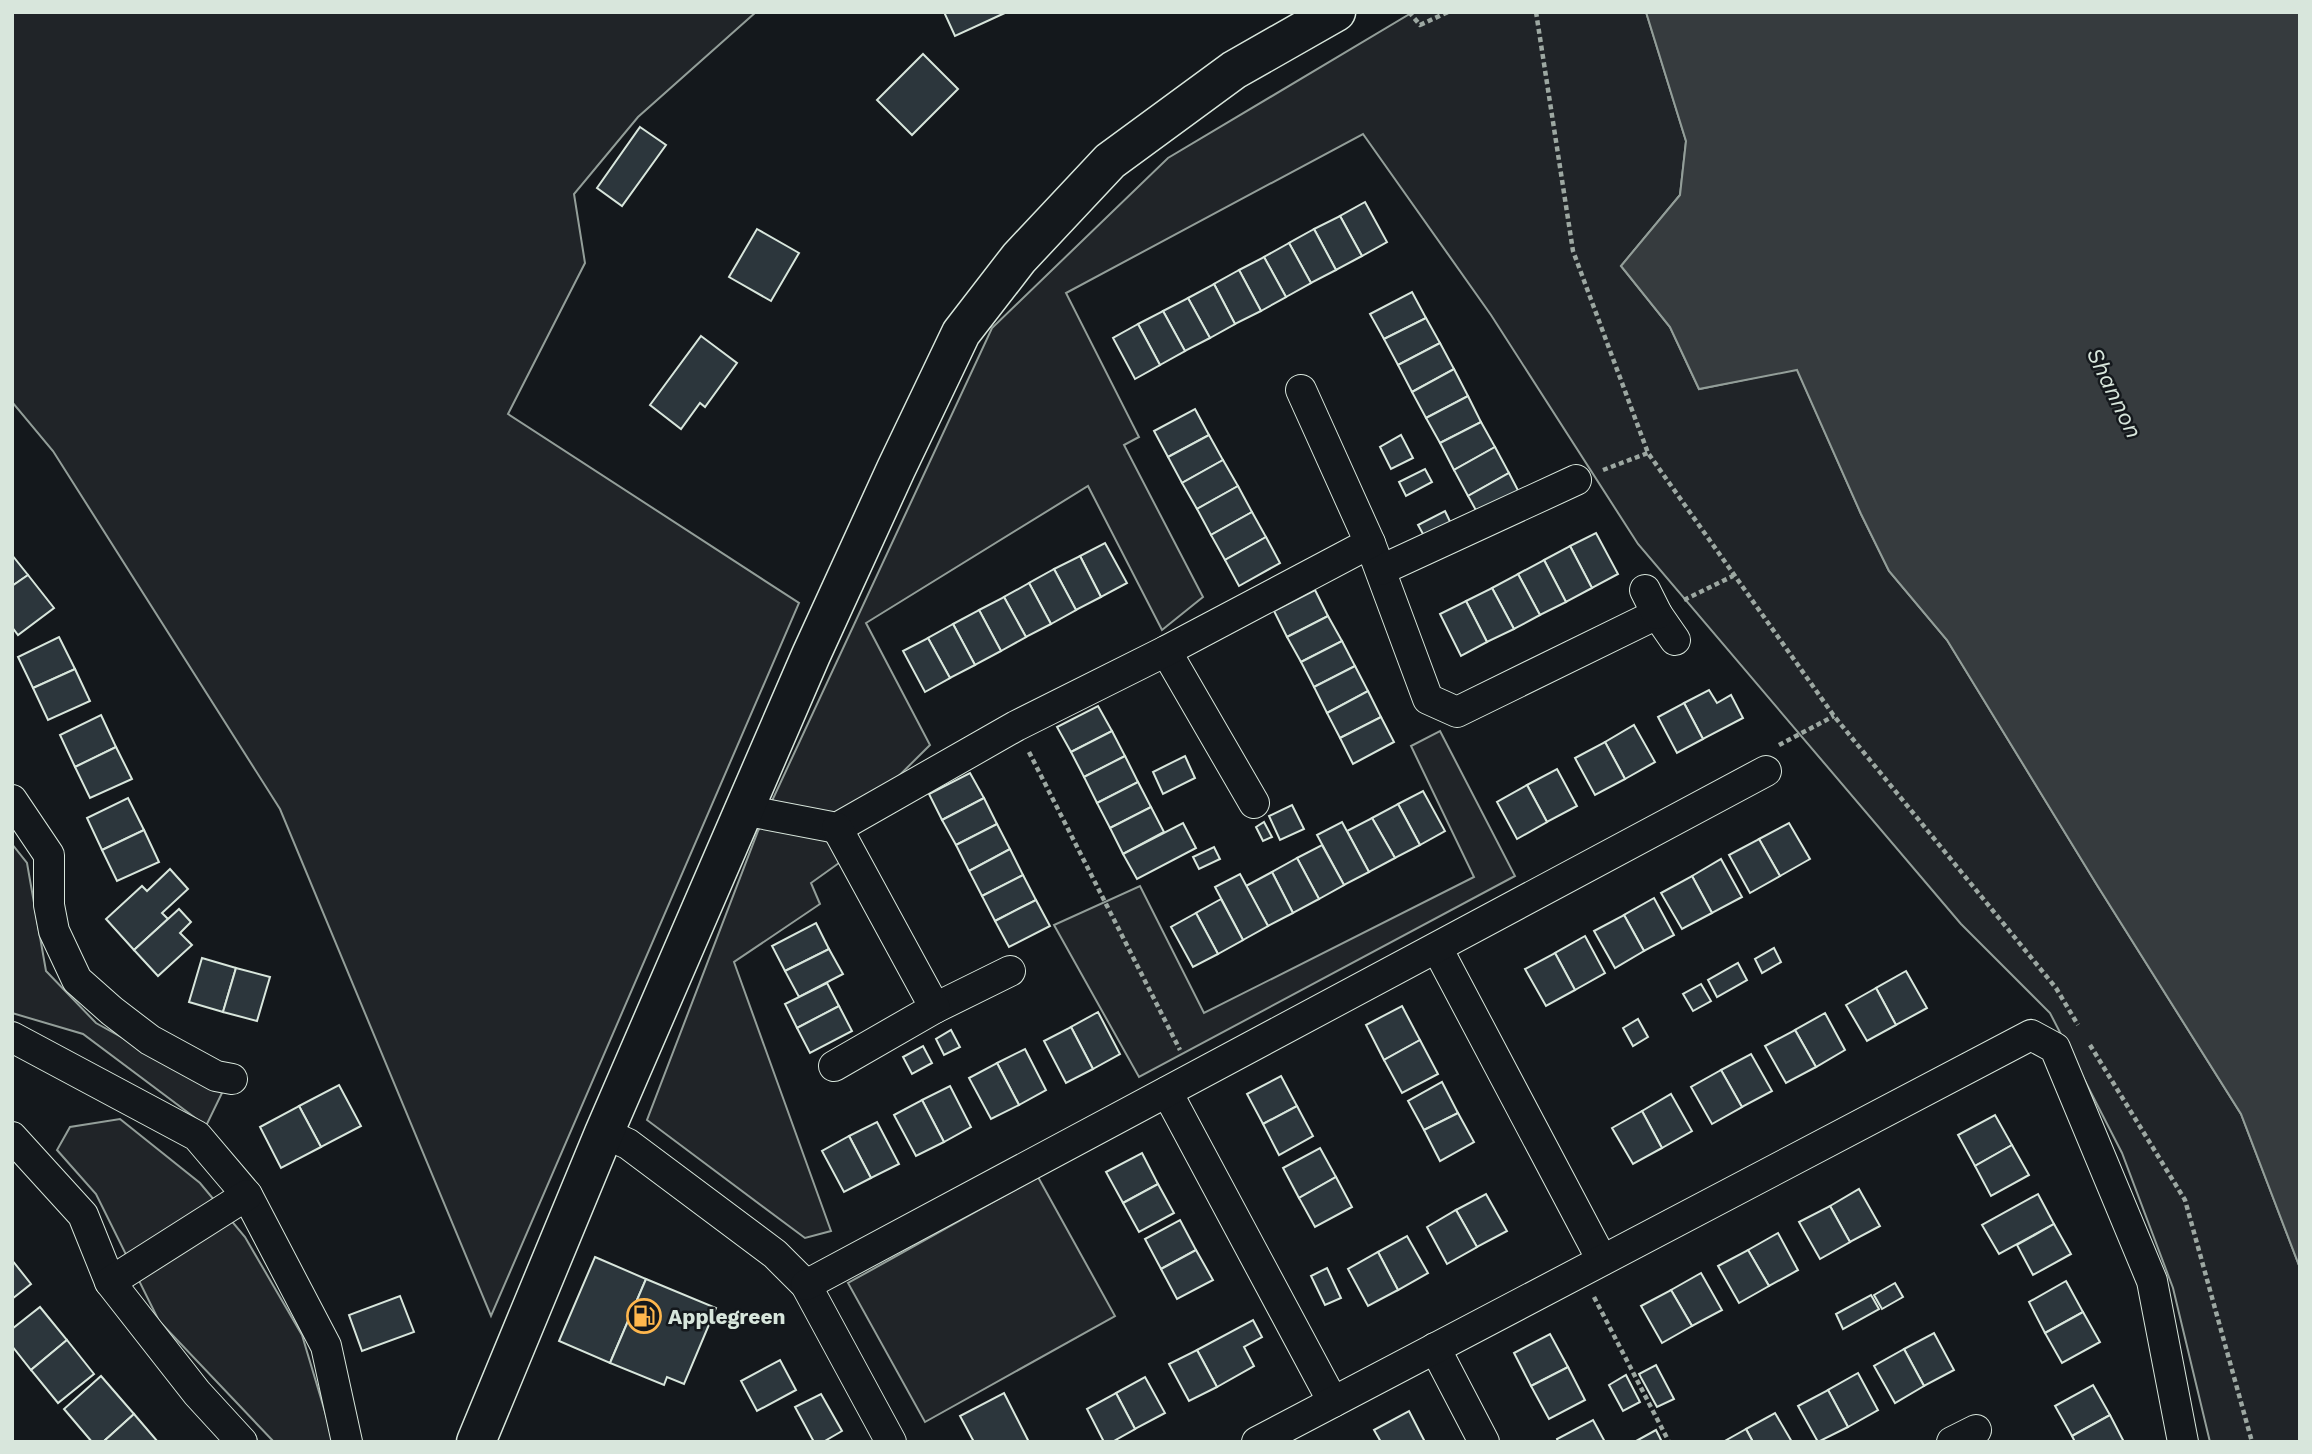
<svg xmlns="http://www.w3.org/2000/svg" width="2312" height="1454" viewBox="0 0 2312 1454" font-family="'Work Sans',sans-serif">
  <rect width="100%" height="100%" fill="#14181c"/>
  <g fill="#202428" stroke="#939e99" stroke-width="2">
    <polygon points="12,12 756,12 638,117 574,194 585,263 508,414 799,603 491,1316 280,809 53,451 12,402"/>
    <polygon points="1413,12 1646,12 1686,141 1680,195 1621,266 1670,327 1699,389 1797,369 1861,514 1889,571 1947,640 2097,885 2241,1114 2300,1268 2300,1442 2210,1442 2173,1288 2122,1153 2050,1013 1961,924 1638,544 1491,315 1363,134 1066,293 1139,437 1124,445 1203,597 1162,630 1088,486 866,623 930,745 838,836 846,858 811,883 820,904 734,962 831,1231 805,1238 647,1120 758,831 992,328 1168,158"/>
    <polygon points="1440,731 1515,876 1139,1077 1054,925 1140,886 1204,1013 1474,877 1411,746"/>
    <polygon points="12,844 27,863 46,971 96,1023 222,1093 206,1126 83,1034 12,1013"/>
    <polygon points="120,1119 200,1183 245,1237 302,1335 334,1442 274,1442 159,1321 96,1194 57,1150 70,1127"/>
    <polygon points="1038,1177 1115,1316 925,1422 848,1283"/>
  </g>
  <polygon fill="#363b3e" stroke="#939e99" stroke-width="2" points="1646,12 2300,12 2300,1268 2241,1114 2097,885 1947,640 1889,571 1861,514 1797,370 1699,389 1670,327 1621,266 1680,195 1686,141"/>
  <g fill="#2c363c" stroke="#d8e6dc" stroke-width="2">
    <polygon points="944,12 1007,12 955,36"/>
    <polygon points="923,54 958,89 912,135 877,100"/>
    <polygon points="640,127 666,145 622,206 597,188"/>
    <polygon points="1365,202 1387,242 1362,256 1340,216"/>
    <polygon points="1340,216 1362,256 1336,270 1314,229"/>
    <polygon points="757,229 799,253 771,301 729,277"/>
    <polygon points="1314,229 1336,270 1311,283 1289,243"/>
    <polygon points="1289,243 1311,283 1286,297 1264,257"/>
    <polygon points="1264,257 1286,297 1261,311 1239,270"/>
    <polygon points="1239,270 1261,311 1235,324 1214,284"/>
    <polygon points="1214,284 1235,324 1210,338 1188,298"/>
    <polygon points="1412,292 1426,318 1384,339 1370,314"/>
    <polygon points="1188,298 1210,338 1185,351 1163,311"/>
    <polygon points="1163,311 1185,351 1160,365 1138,324"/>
    <polygon points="1426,318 1440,343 1398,365 1384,339"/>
    <polygon points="1138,324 1160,365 1135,379 1113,338"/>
    <polygon points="701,336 737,363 705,407 700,403 681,429 650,405"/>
    <polygon points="1440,343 1454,369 1412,392 1398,365"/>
    <polygon points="1454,369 1468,396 1426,418 1412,392"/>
    <polygon points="1468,396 1481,422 1440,443 1426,418"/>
    <polygon points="1195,409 1209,435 1168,457 1154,431"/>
    <polygon points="1481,422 1495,447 1454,470 1440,443"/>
    <polygon points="1209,435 1223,460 1182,483 1168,457"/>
    <polygon points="1401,435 1413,458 1391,469 1380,447"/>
    <polygon points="1495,447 1509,473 1468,496 1454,470"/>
    <polygon points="1223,460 1238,486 1197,509 1182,483"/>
    <polygon points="1425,469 1432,482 1406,496 1399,482"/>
    <polygon points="1509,473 1523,500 1482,521 1468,496"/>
    <polygon points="1238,486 1252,512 1211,535 1197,509"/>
    <polygon points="1445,511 1454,530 1428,543 1418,525"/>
    <polygon points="1252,512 1266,537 1225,560 1211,535"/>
    <polygon points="1596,533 1618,574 1592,588 1570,546"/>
    <polygon points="1266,537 1280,563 1239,586 1225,560"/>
    <polygon points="1105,543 1127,583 1101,597 1080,556"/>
    <polygon points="1570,546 1592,588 1566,602 1544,560"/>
    <polygon points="12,555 28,575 12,586"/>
    <polygon points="1080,556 1101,597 1076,610 1054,569"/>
    <polygon points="1544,560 1566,602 1540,615 1518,574"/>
    <polygon points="1054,569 1076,610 1051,624 1029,583"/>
    <polygon points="1518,574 1540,615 1514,629 1492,588"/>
    <polygon points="28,575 54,608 18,635 12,627 12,586"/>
    <polygon points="1029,583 1051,624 1026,637 1004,597"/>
    <polygon points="1492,588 1514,629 1487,642 1466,601"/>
    <polygon points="1315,590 1328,616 1287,637 1274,611"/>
    <polygon points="1004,597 1026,637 1001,651 979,610"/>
    <polygon points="1466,601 1487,642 1461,656 1440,614"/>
    <polygon points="979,610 1001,651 975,665 953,624"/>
    <polygon points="1328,616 1342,641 1301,662 1287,637"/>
    <polygon points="953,624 975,665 950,678 928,638"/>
    <polygon points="59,637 75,669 33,688 18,657"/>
    <polygon points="928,638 950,678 925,692 903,651"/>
    <polygon points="1342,641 1355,666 1314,687 1301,662"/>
    <polygon points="1355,666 1368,691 1327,713 1314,687"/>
    <polygon points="75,669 90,701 48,720 33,688"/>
    <polygon points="1709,690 1717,703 1731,695 1743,718 1703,739 1684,703"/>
    <polygon points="1368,691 1381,717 1340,738 1327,713"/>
    <polygon points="1684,703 1703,739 1677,753 1658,717"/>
    <polygon points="1098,706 1112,731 1071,752 1057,727"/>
    <polygon points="101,715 116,747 75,767 60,735"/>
    <polygon points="1381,717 1394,742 1353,764 1340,738"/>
    <polygon points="1634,725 1655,762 1625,779 1605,742"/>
    <polygon points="1112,731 1125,756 1084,777 1071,752"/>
    <polygon points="1605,742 1625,779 1595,795 1575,758"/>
    <polygon points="116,747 132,779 90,798 75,767"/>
    <polygon points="1125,756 1138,782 1097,803 1084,777"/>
    <polygon points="1185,756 1195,778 1163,794 1153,772"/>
    <polygon points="1557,769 1577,806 1547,822 1527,785"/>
    <polygon points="970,773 984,798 942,820 929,794"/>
    <polygon points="1138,782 1151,807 1110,828 1097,803"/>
    <polygon points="1527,785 1547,822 1517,839 1497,802"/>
    <polygon points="1423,791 1445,831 1420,845 1398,804"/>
    <polygon points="128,798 144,830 102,850 87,818"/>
    <polygon points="984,798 997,824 956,845 942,820"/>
    <polygon points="1398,804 1420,845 1395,858 1372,818"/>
    <polygon points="1292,805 1304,829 1280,840 1269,816"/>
    <polygon points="1151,807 1164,832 1123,854 1110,828"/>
    <polygon points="1372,818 1395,858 1369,872 1347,831"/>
    <polygon points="1264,822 1272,837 1263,841 1256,827"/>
    <polygon points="1342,822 1369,872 1344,885 1317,835"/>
    <polygon points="1183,823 1196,848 1137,879 1123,854"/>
    <polygon points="1789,823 1810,859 1780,876 1759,839"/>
    <polygon points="997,824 1010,849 969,871 956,845"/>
    <polygon points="144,830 159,862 117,881 102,850"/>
    <polygon points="1759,839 1780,876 1750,893 1729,855"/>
    <polygon points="1322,845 1344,885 1319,899 1297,858"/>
    <polygon points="1214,847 1220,859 1199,869 1193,857"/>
    <polygon points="1010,849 1023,875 982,896 969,871"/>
    <polygon points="1297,858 1319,899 1293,913 1272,872"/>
    <polygon points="1721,859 1742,897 1712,913 1692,876"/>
    <polygon points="170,869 188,889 162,913 168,919 134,950 106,919 142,886 147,891"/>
    <polygon points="1272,872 1293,913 1268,926 1246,886"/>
    <polygon points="1240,874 1268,926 1243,940 1215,887"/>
    <polygon points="1023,875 1036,900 995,921 982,896"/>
    <polygon points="1692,876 1712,913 1682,929 1661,893"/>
    <polygon points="1654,898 1674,935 1644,951 1624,915"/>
    <polygon points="1221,899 1243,940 1218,954 1196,913"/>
    <polygon points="1036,900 1050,926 1009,947 995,921"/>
    <polygon points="179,909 191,922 180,933 192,945 158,976 134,950"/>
    <polygon points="1196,913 1218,954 1193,967 1171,927"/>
    <polygon points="1624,915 1644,951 1615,968 1594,931"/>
    <polygon points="816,923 829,949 785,971 772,946"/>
    <polygon points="1585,936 1605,973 1575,990 1555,953"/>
    <polygon points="1774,948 1781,962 1762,973 1755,959"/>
    <polygon points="829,949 843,974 799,997 785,971"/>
    <polygon points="1555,953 1575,990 1546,1006 1525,969"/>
    <polygon points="202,958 236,968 223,1012 189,1002"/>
    <polygon points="1738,963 1747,980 1717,997 1708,980"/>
    <polygon points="236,968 270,977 257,1021 223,1012"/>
    <polygon points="1906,971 1927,1008 1896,1025 1876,988"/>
    <polygon points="827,983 839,1006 797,1028 785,1004"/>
    <polygon points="1701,984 1711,1001 1693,1011 1683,994"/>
    <polygon points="1876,988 1896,1025 1867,1041 1846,1005"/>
    <polygon points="839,1006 852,1031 810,1053 797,1028"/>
    <polygon points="1402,1006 1420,1040 1384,1060 1366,1025"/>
    <polygon points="1098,1012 1120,1054 1093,1069 1071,1027"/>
    <polygon points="1825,1013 1845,1050 1816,1067 1795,1030"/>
    <polygon points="1638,1019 1648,1037 1633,1046 1623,1028"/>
    <polygon points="1071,1027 1093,1069 1066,1083 1044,1041"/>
    <polygon points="951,1030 960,1047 944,1055 936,1039"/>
    <polygon points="1795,1030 1816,1067 1786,1083 1765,1046"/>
    <polygon points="1420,1040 1438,1074 1402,1093 1384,1060"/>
    <polygon points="923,1046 932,1063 912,1074 903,1057"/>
    <polygon points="1025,1049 1046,1090 1019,1105 997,1063"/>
    <polygon points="1751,1054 1772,1091 1742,1107 1721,1070"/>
    <polygon points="997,1063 1019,1105 991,1119 969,1078"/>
    <polygon points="1721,1070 1742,1107 1712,1124 1691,1087"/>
    <polygon points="1281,1076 1297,1106 1263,1124 1247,1094"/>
    <polygon points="1442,1082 1458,1113 1424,1130 1408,1101"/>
    <polygon points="339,1085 361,1126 321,1147 299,1106"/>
    <polygon points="950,1086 971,1127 944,1142 922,1100"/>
    <polygon points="1671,1094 1692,1131 1662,1148 1642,1111"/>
    <polygon points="922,1100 944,1142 916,1156 894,1115"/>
    <polygon points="299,1106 321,1147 281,1168 260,1127"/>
    <polygon points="1297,1106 1313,1136 1279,1155 1263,1124"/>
    <polygon points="1642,1111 1662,1148 1633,1164 1612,1128"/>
    <polygon points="1458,1113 1474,1142 1440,1161 1424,1130"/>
    <polygon points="1995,1115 2012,1145 1975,1166 1958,1135"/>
    <polygon points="877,1122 899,1164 871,1178 849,1136"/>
    <polygon points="849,1136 871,1178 844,1192 822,1151"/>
    <polygon points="2012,1145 2029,1175 1991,1196 1975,1166"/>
    <polygon points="1320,1148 1336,1177 1299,1198 1283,1168"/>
    <polygon points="1142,1153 1158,1184 1123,1203 1106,1172"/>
    <polygon points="1336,1177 1352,1207 1315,1227 1299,1198"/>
    <polygon points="1158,1184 1174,1213 1139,1232 1123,1203"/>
    <polygon points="1859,1189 1880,1226 1850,1242 1830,1206"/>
    <polygon points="1486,1194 1507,1231 1477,1247 1456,1210"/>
    <polygon points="2038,1194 2054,1224 1999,1254 1982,1225"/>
    <polygon points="1830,1206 1850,1242 1820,1259 1799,1222"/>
    <polygon points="1456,1210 1477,1247 1447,1264 1427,1227"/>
    <polygon points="1180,1220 1196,1250 1161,1269 1145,1239"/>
    <polygon points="2054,1224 2071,1254 2033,1275 2017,1245"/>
    <polygon points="1778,1233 1798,1270 1769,1286 1748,1250"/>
    <polygon points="1407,1236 1428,1273 1398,1290 1378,1252"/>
    <polygon points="1196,1250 1213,1280 1177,1299 1161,1269"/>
    <polygon points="1748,1250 1769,1286 1739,1303 1718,1266"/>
    <polygon points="1378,1252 1398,1290 1368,1306 1348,1269"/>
    <polygon points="595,1257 646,1279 610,1363 559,1341"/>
    <polygon points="12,1260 31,1284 12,1299"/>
    <polygon points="1327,1268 1341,1298 1325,1305 1311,1276"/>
    <polygon points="1701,1273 1722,1310 1692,1326 1671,1290"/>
    <polygon points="646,1279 716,1308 684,1384 667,1377 664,1385 610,1363"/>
    <polygon points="2066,1281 2083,1312 2045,1333 2029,1302"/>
    <polygon points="1895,1283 1903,1297 1882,1309 1874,1295"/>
    <polygon points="1671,1290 1692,1326 1662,1343 1641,1306"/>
    <polygon points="1871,1295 1879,1309 1843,1329 1836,1314"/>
    <polygon points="400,1296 414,1332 362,1351 349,1315"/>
    <polygon points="40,1307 67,1340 31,1370 12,1346 12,1329"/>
    <polygon points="2083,1312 2100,1342 2062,1363 2045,1333"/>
    <polygon points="1253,1320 1262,1337 1244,1347 1254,1366 1217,1387 1197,1350"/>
    <polygon points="1934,1333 1954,1370 1924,1386 1904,1349"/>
    <polygon points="1550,1334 1568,1367 1531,1386 1514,1353"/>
    <polygon points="67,1340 94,1374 58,1403 31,1370"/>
    <polygon points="1904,1349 1924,1386 1895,1403 1874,1366"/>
    <polygon points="1197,1350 1217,1387 1189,1401 1169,1364"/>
    <polygon points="780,1360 796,1390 757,1411 741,1381"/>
    <polygon points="1656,1365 1674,1399 1657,1407 1639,1374"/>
    <polygon points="1568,1367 1585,1400 1549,1419 1531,1386"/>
    <polygon points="1858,1373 1878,1410 1848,1427 1828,1390"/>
    <polygon points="1626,1375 1640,1402 1623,1411 1609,1385"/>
    <polygon points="101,1376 134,1414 103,1442 92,1442 64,1409"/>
    <polygon points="1145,1377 1165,1413 1135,1429 1116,1393"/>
    <polygon points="2093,1385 2110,1415 2072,1436 2055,1406"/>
    <polygon points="1828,1390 1848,1427 1818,1442 1798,1406"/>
    <polygon points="1004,1393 1029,1442 974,1442 960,1416"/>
    <polygon points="1116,1393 1135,1429 1112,1442 1104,1442 1087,1409"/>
    <polygon points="821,1394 842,1431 823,1442 814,1442 795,1407"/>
    <polygon points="1409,1411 1425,1442 1381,1442 1374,1430"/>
    <polygon points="1775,1413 1792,1442 1753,1442 1746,1429"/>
    <polygon points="134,1414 158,1442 103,1442"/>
    <polygon points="2110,1415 2124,1442 2075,1442 2072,1436"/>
    <polygon points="1593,1420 1605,1442 1558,1442 1557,1439"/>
    <polygon points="1746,1429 1753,1442 1723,1442"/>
    <polygon points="1656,1430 1662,1442 1637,1442 1636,1441"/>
  </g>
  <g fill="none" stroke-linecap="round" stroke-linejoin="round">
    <g stroke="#d8e6dc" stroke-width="32">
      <g id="minor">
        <polyline points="1370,543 1428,699 1457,712 1657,614 1675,640"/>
        <polyline points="1381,570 1576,480"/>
        <polyline points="1645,590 1657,614"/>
        <polyline points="1166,651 1254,803"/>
        <polyline points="12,800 49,855 49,905 54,931 77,980 112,1011 150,1040 216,1076 232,1079"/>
        <polyline points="743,810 837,828 1016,726 1166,651 1370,543 1301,390"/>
        <polyline points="1437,948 1602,1260"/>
        <polyline points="935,1008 1010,971"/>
        <polyline points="12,1037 197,1136 247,1195 326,1346 347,1442"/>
        <polyline points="834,1066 935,1008 837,828"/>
        <polyline points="1167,1092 1333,1402"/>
        <polyline points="604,1133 628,1144 775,1254 806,1285 891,1442"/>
        <polyline points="12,1137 83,1215 110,1282"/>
        <polyline points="806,1285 1766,771"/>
        <polyline points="1435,1348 1484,1442"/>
        <polyline points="242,1442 197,1393 110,1282 247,1195"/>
        <polyline points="1257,1442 2031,1035 2055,1048 2152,1281 2183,1442"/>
        <polyline points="1952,1442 1976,1430"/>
      </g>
    </g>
    <g stroke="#d8e6dc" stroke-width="41">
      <polyline id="secondary" points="476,1442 604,1133 811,655 896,469 961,333 1019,258 1110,161 1234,70 1336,12"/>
    </g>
    <g stroke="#9da8a2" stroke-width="4.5" stroke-dasharray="5 3.5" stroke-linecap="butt">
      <polyline points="1409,12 1420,25 1448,12"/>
      <polyline points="1536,12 1573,251 1648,453 1834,716 2056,988 2078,1025"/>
      <polyline points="1603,470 1648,453"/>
      <polyline points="1684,600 1733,576"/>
      <polyline points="1779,745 1834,716"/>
      <polyline points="1029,752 1180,1050"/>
      <polyline points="2090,1045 2185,1200 2252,1442"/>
      <polyline points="1594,1297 1669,1442"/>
    </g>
    <use href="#minor" stroke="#14181c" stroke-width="30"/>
    <use href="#secondary" stroke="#14181c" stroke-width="38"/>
  </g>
  <defs>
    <g id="fuel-ring" transform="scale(1.75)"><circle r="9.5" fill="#14181c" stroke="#ffb74d" stroke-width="1.5"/><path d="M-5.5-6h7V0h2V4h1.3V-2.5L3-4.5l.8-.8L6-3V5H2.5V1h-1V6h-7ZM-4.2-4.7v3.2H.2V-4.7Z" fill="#ffb74d"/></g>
  </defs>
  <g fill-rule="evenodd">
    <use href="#fuel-ring" x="644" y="1316"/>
  </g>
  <g text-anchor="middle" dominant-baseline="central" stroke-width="5" stroke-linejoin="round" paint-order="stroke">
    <g font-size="21" font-weight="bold" fill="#d8e6dc" stroke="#14181c" text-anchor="start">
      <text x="668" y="1316">Applegreen</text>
    </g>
    <g font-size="23" font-style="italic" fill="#d8e6dc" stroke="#14181c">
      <text transform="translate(2114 393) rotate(64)">Shannon</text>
    </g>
  </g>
  <rect width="2312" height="1454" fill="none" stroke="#d8e6dc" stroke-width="28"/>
</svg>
